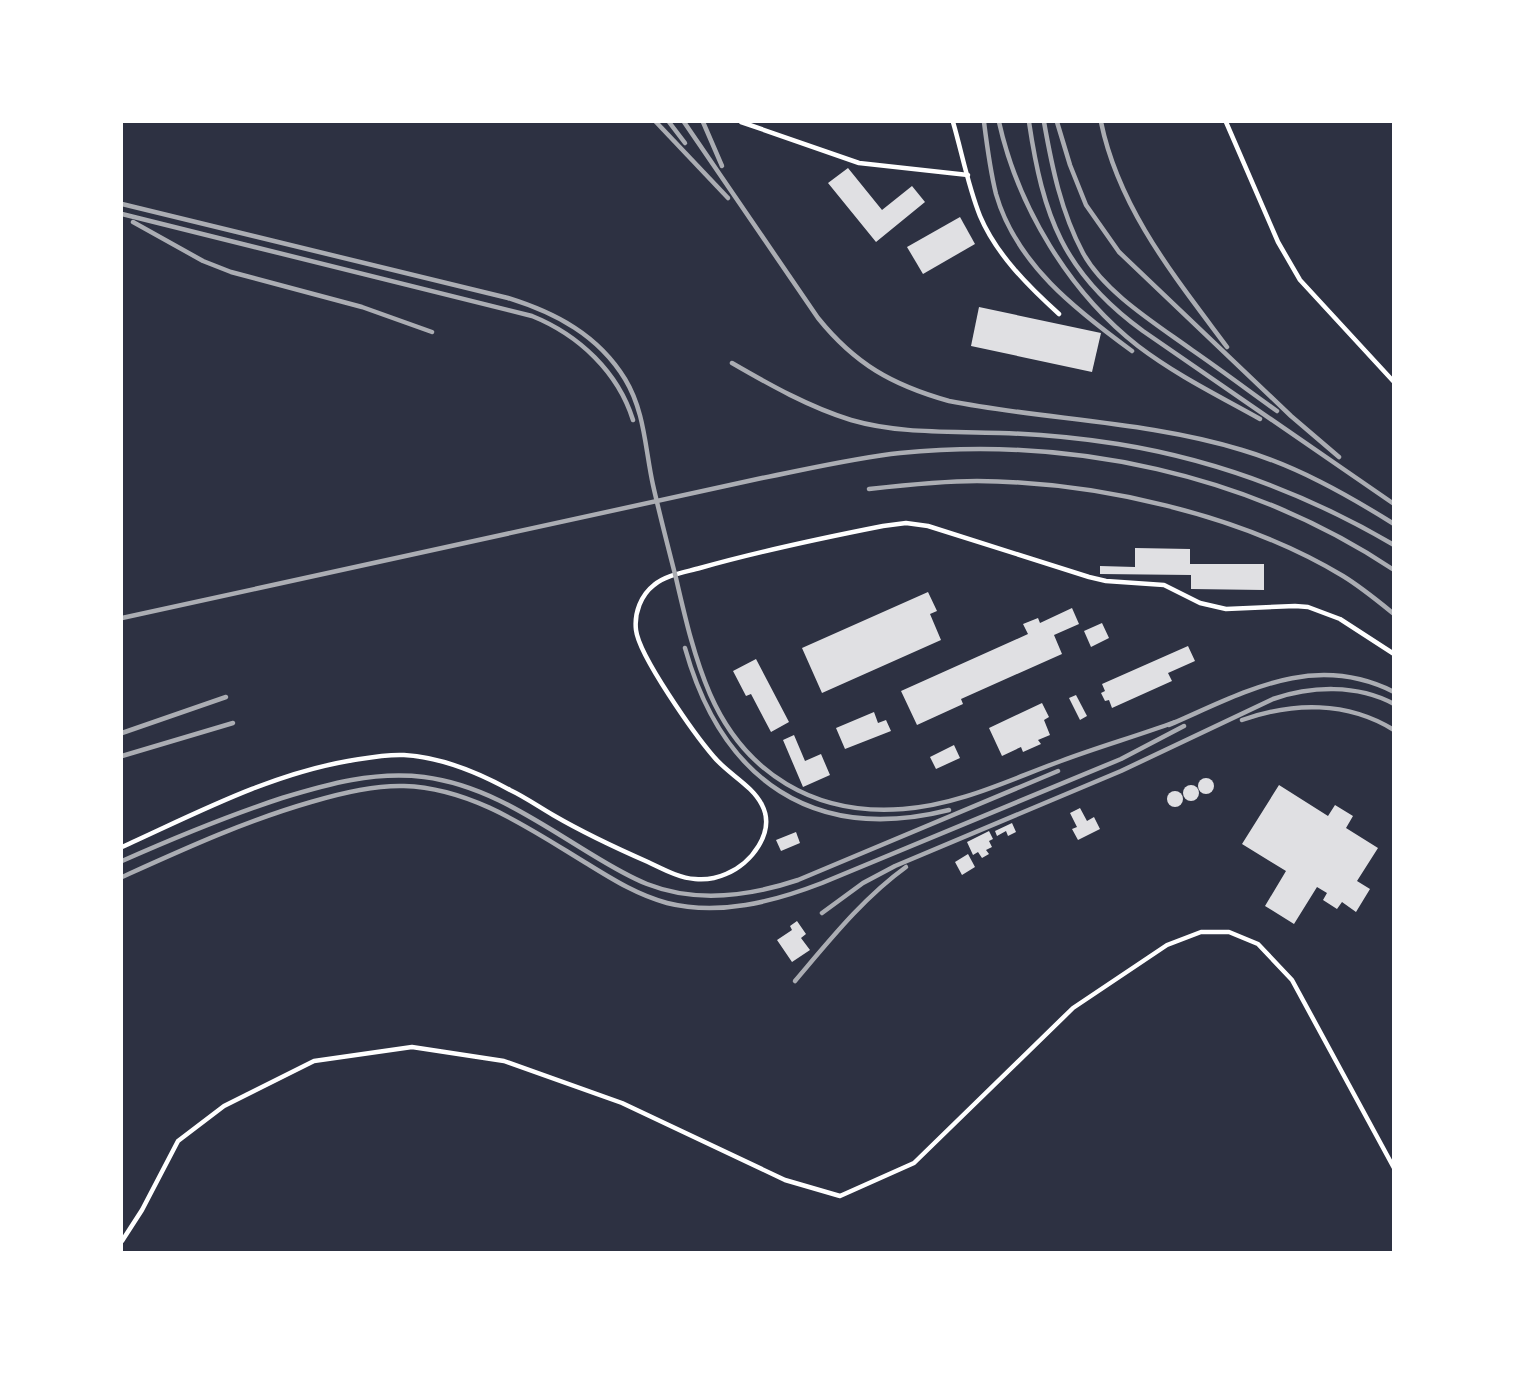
<svg xmlns="http://www.w3.org/2000/svg" width="1515" height="1374" viewBox="0 0 1515 1374" font-family="'Open Sans',sans-serif">
  <rect width="100%" height="100%" fill="#2d3142"/>
  <g fill="#e0e0e3">
    <polygon points="848,168 882,210 912,186 925,202 876,242 828,183"/>
    <polygon points="960,217 975,244 923,274 907,247"/>
    <polygon points="979,307 1101,333 1092,372 971,346"/>
    <polygon points="1135,548 1190,549 1190,564 1264,564 1264,590 1191,589 1191,575 1100,574 1100,566 1135,567"/>
    <polygon points="928,592 937,611 930,614 941,640 822,693 802,648"/>
    <polygon points="1072,608 1079,624 1054,635 1062,654 961,699 963,704 917,725 901,691 1028,634 1023,624 1038,618 1040,623"/>
    <polygon points="1102,623 1109,638 1091,647 1084,631"/>
    <polygon points="1188,646 1195,661 1168,673 1172,681 1112,708 1109,700 1105,701 1101,693 1105,691 1102,684"/>
    <polygon points="756,659 789,722 771,732 751,694 746,696 733,671"/>
    <polygon points="1076,695 1087,716 1080,720 1069,698"/>
    <polygon points="1042,703 1049,717 1044,720 1050,735 1038,740 1041,744 1023,752 1021,747 1002,756 989,728"/>
    <polygon points="874,712 878,723 886,720 891,731 845,749 836,728"/>
    <polygon points="794,735 805,761 821,754 830,775 803,787 783,740"/>
    <polygon points="954,745 960,758 936,769 930,757"/>
    <circle cx="1206" cy="786" r="8"/>
    <polygon points="1279,785 1328,816 1335,805 1353,816 1346,828 1378,848 1357,881 1370,889 1356,912 1342,902 1337,909 1323,900 1327,893 1317,887 1294,924 1265,906 1286,871 1242,844"/>
    <circle cx="1191" cy="793" r="8"/>
    <circle cx="1175" cy="799" r="8"/>
    <polygon points="1080,808 1087,821 1094,817 1100,829 1078,840 1072,829 1077,827 1070,813"/>
    <polygon points="1012,823 1016,832 1008,836 1006,831 997,836 995,831"/>
    <polygon points="989,831 993,839 989,841 992,847 986,850 989,854 982,858 978,852 973,855 967,842"/>
    <polygon points="796,832 800,843 781,851 776,840"/>
    <polygon points="968,854 975,867 962,875 955,862"/>
    <polygon points="797,921 806,934 801,938 810,950 792,962 777,940 792,930 790,926"/>
  </g>
  <g fill="none" stroke-linecap="round" stroke-linejoin="round">
    <g stroke="#fff" stroke-width="4.5">
      <polyline points="741,122 859,163 968,175"/>
      <path d="M 953,122 C 962,153 968,186 980,216 C 996,254 1028,286 1059,314"/>
      <polyline points="1226,122 1278,242 1300,280 1394,382"/>
      <path d="M 122,847 C 195,814 268,775 348,761 C 367,758 385,754 404,755 C 440,757 479,773 510,790 C 525,797 539,807 553,815 C 584,833 616,848 648,862 C 663,869 679,878 695,879 C 705,880 717,878 726,874 C 751,864 776,832 762,805 C 752,785 728,774 714,757 C 695,735 639,656 636,630 C 634,613 641,595 654,585 C 665,575 686,572 700,568 C 760,551 822,538 883,526 L 906,523 L 928,526 L 1089,577 L 1106,581 L 1164,585 L 1200,603 L 1226,609 L 1295,606 L 1308,607 L 1340,619 L 1394,654"/>
      <polyline points="122,1241 142,1210 178,1141 224,1106 314,1061 412,1047 504,1061 622,1103 785,1180 840,1196 914,1163 1073,1008 1167,945 1201,932 1229,932 1258,944 1292,980 1394,1168"/>
    </g>
    <g stroke="#abadb3" stroke-width="4.5">
      <polyline points="656,122 728,198"/>
      <polyline points="669,122 685,143"/>
      <path d="M 684,122 L 818,318 C 855,364 892,385 949,401 C 1046,420 1147,421 1242,450 C 1296,466 1346,494 1394,524"/>
      <polyline points="703,122 722,166"/>
      <path d="M 984,122 C 987,146 990,170 996,194 C 1016,264 1076,310 1132,351"/>
      <path d="M 999,122 C 1018,207 1069,292 1138,346 C 1176,375 1219,396 1260,419"/>
      <path d="M 1029,122 C 1043,216 1063,273 1143,331 L 1394,504"/>
      <path d="M 1044,122 C 1052,167 1061,212 1083,253 C 1104,292 1156,324 1192,350 C 1221,370 1249,391 1277,411"/>
      <polyline points="1057,122 1070,165 1086,205 1119,252 1291,416 1339,457"/>
      <path d="M 1101,122 C 1119,209 1175,277 1227,347"/>
      <path d="M 122,204 L 508,298 C 556,313 598,335 625,379 C 645,412 645,449 653,485 C 660,516 668,547 676,578 C 685,617 694,657 710,694 C 745,774 815,816 903,809 C 959,805 1009,780 1061,761 C 1098,747 1137,736 1175,722"/>
      <path d="M 122,214 L 532,316 C 579,335 618,372 633,420"/>
      <polyline points="133,222 203,261 231,272 362,307 432,332"/>
      <path d="M 732,363 C 770,385 809,407 851,420 C 899,434 950,431 1000,433 C 1039,434 1079,438 1118,444 C 1218,460 1307,494 1394,545"/>
      <path d="M 869,489 C 905,485 941,481 977,481 C 1097,482 1240,514 1343,576 C 1361,587 1378,601 1394,614"/>
      <path d="M 122,618 L 762,478 C 808,469 854,458 900,453 C 1071,436 1250,474 1394,570"/>
      <path d="M 685,648 C 722,780 813,844 949,810"/>
      <path d="M 1242,720 C 1293,702 1347,701 1394,730"/>
      <path d="M 1169,725 C 1243,693 1313,651 1394,692"/>
      <polyline points="122,733 226,697"/>
      <polyline points="122,756 233,723"/>
      <path d="M 122,861 C 174,838 227,816 282,798 C 328,784 374,771 424,777 C 487,785 538,822 591,854 C 609,865 627,876 647,884 C 695,903 750,896 798,880 L 1058,771"/>
      <path d="M 122,877 C 184,849 245,821 311,802 C 341,793 373,785 404,786 C 472,788 530,829 586,863 C 612,879 637,895 667,903 C 719,916 773,902 822,883 L 1121,759 L 1184,726"/>
      <path d="M 822,913 L 863,883 L 895,866 L 1121,771 L 1273,699 C 1311,686 1357,684 1394,704"/>
      <path d="M 795,981 C 829,941 863,898 906,867"/>
    </g>
  </g>
  <rect width="1515" height="1374" fill="none" stroke="#ffffff" stroke-width="246"/>
</svg>
